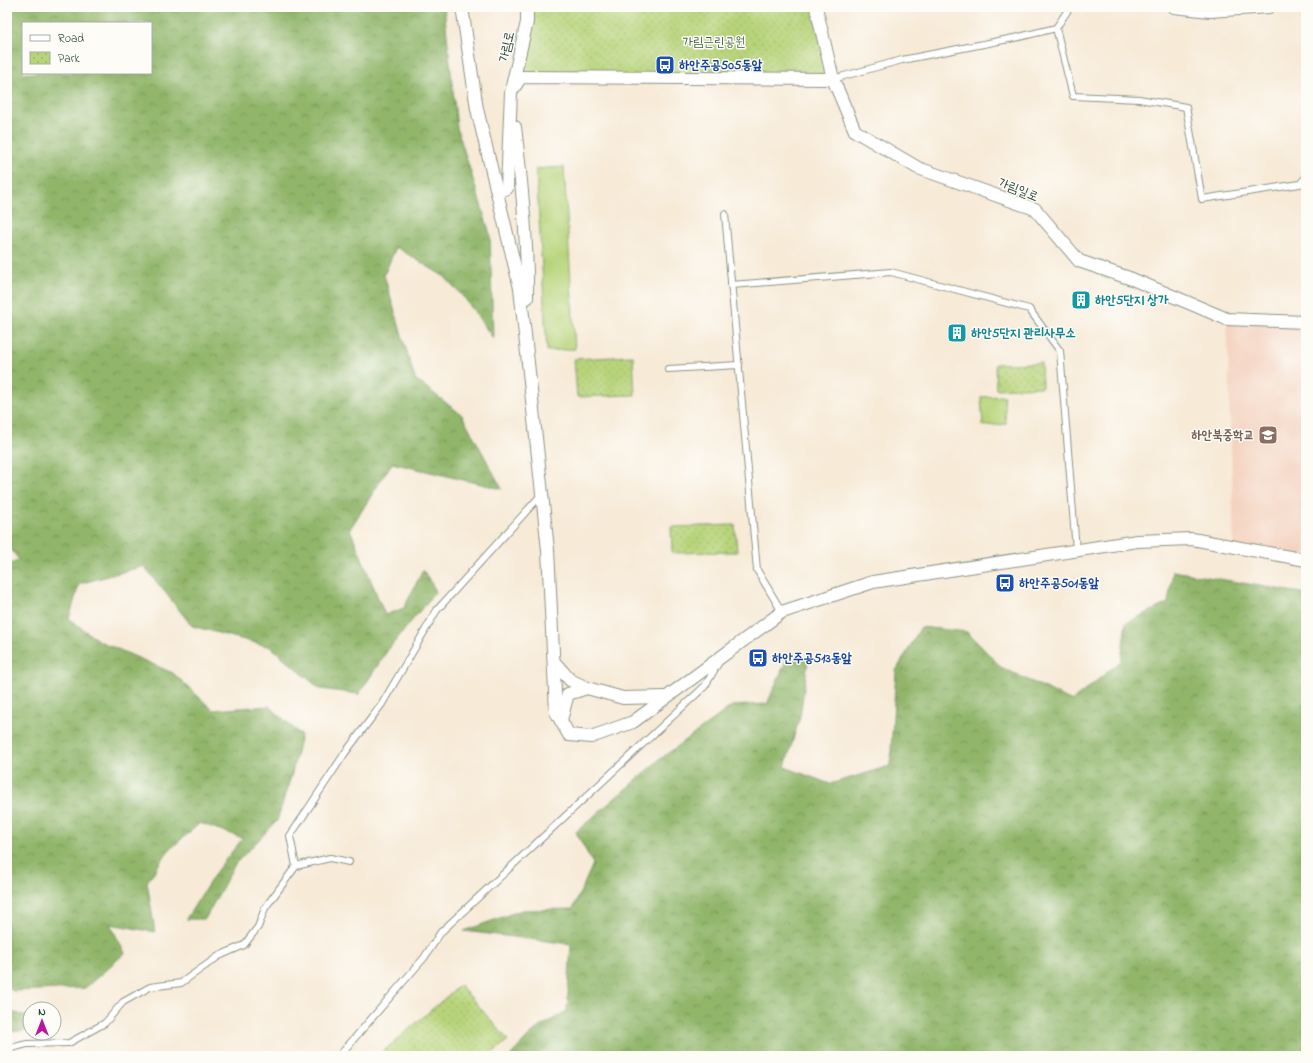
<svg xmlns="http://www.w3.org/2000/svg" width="1313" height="1063" viewBox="0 0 1313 1063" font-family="'Indie Flower','Poor Story',sans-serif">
  <defs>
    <pattern id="forest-crowns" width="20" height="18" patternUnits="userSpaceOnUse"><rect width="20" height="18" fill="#91b66a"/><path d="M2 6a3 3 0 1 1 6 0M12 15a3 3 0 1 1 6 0" fill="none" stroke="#769558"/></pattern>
    <pattern id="park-dots" width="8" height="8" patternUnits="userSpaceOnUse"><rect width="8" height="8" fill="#b7d47a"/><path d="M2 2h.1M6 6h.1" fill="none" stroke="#9db76a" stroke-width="1.8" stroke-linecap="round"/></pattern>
  </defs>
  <rect width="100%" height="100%" fill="#fdfcf7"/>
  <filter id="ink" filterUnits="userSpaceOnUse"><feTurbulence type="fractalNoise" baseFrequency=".025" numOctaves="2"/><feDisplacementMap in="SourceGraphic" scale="8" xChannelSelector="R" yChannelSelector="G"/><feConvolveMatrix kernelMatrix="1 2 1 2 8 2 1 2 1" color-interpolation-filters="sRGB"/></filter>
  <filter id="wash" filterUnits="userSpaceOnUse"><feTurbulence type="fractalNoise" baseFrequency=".012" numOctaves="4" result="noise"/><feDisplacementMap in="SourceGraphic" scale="16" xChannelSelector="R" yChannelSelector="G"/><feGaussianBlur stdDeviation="0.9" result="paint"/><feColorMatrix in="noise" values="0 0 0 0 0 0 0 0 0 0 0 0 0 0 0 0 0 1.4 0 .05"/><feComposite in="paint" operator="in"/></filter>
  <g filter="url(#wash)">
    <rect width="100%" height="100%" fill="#f7ead7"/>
    <polygon fill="#f4d3c0" points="1227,319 1306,322 1306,560 1234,547"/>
    <g fill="#b7d47a" stroke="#6b8857">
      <polygon points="564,167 575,349 547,351 536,169"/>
      <polygon points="1004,396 1006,424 983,426 981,397"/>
    </g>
    <g fill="url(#forest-crowns)" stroke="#587a4f" fill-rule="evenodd">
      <path d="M 7,7 L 444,7 L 457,128 L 490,234 L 493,338 L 466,300 L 445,277 L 396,247 L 384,275 L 415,379 L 462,415 L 502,489 L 392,463 L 350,529 L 385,615 L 404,608 L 423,570 L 436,591 L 387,651 L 359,694 L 320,689 L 271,647 L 192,626 L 144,566 L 79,584 L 69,619 L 99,641 L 173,673 L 213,710 L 269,706 L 301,735 L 292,773 L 277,821 L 235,864 L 205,919 L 186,919 L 218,869 L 243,838 L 200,823 L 168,851 L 147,882 L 155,932 L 110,924 L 125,953 L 85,988 L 13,991 L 7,986 L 7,566 L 19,560 L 7,544 ZM 23,23 L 151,23 L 151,73 L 23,73 Z"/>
      <polygon points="1173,571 1306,594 1306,1056 510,1056 535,1030 567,1011 571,944 464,931 522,910 573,909 593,864 576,832 659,760 732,706 767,704 790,652 808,660 800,716 785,767 830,784 890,766 896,671 921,627 967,632 1001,667 1072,701 1121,661 1126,623 1168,603"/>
      <polygon points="7,1011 30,1017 30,1030 7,1032"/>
    </g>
    <g fill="url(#park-dots)" stroke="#6b8857">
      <polygon points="527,7 816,7 833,79 521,77"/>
      <polygon points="633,356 635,395 577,397 574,359"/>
      <polygon points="1041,363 1042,387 996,389 995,364"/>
      <polygon points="735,525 737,552 672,553 671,527"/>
      <polygon points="460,985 508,1040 489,1056 378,1056"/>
    </g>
  </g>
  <g filter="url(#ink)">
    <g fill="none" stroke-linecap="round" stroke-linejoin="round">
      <g stroke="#8b9486" stroke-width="8">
        <g id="service">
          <polyline points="1056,28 1073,96 1139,99 1186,107 1202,199 1300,184 1306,177"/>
          <polyline points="833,79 902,60 1019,37 1056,28 1070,7"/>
          <polyline points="725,214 757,570 782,612"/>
          <polyline points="731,285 891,272 1029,309 1060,351 1076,550"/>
          <polyline points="668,369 739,365"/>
          <polyline points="349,862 330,858 296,866 290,836 345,753 382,704 437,610 542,494"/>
          <polyline points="7,1049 27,1044 69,1043 105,1023 123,1002 150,987 181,983 219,956 244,945 258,927 265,908 296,866"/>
          <polyline points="339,1056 424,958 441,932 705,686 719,662"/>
        </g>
      </g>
      <g stroke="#8b9486" stroke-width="14">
        <g id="minor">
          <polyline points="462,7 477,109 520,288 548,550 556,712 569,735 591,737 633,722 782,612 873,582 1137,541 1192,539 1306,560"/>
          <polyline points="816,7 833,79 855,131 918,168 1035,209 1079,261 1132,279 1227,319 1306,322"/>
          <polyline points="1174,7 1210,11 1269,7"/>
          <polyline points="512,86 527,22 527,7"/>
          <path d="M 515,127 C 522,184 528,242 527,298"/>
          <polyline points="497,192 507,188 511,92 521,77 833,79"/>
          <polyline points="555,663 570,680 587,688 623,698 666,697"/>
          <polyline points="561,720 568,694 587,688"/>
        </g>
      </g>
      <use href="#service" stroke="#fff" stroke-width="6"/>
      <use href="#minor" stroke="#fff" stroke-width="12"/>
    </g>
  </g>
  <defs>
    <g id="bus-square" transform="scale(1)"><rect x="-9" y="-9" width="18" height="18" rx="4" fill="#1a4fb4" stroke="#fdfcf7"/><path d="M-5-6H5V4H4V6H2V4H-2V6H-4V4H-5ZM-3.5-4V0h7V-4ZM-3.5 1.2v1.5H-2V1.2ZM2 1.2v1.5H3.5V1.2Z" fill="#fff"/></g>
    <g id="building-square" transform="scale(1)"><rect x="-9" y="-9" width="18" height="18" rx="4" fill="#0f9aa8" stroke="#fdfcf7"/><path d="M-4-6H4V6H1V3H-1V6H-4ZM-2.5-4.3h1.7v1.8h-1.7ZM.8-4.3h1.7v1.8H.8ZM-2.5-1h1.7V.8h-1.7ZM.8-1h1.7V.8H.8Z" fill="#fff"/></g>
    <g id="school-square" transform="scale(1)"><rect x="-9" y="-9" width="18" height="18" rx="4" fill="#8d6e63" stroke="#fdfcf7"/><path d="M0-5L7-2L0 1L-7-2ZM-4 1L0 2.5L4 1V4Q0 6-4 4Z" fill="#fff"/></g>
  </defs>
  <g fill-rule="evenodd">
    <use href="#bus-square" x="665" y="65"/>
    <use href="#building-square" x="1081" y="300"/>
    <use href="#building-square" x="957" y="333"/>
    <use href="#school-square" x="1268" y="435"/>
    <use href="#bus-square" x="1005" y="583"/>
    <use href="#bus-square" x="758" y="658"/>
  </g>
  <g text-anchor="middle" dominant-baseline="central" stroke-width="3" stroke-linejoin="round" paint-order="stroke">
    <g font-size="13" fill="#456346" stroke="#fdfcf7">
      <text x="714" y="42">가림근린공원</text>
    </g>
    <g font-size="13" fill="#1f3d34" stroke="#fdfcf7">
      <text transform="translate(507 47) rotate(-77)">가림로</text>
      <text transform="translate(1018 190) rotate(22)">가림일로</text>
    </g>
    <g font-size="13" font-weight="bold" fill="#164399" stroke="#fdfcf7" text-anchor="start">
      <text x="679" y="65">하안주공505동앞</text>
      <text x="1019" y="583">하안주공501동앞</text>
      <text x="772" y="658">하안주공513동앞</text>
    </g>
    <g font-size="13" font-weight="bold" fill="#0d838f" stroke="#fdfcf7" text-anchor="start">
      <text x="1095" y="300">하안5단지 상가</text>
      <text x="971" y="333">하안5단지 관리사무소</text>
    </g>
    <g font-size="13" font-weight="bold" fill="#785e54" stroke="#fdfcf7" text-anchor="end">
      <text x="1254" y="435">하안북중학교</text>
    </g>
  </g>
  <rect width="1313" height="1063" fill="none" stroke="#fdfcf7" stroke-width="24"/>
  <rect x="22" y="22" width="130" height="52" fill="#fdfcf7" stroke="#a4b0a9"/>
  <rect x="30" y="35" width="20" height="6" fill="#ffffff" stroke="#a4b0a9"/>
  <text x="58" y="42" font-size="12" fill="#1f3d34">Road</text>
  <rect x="30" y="52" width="20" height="12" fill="url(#park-dots)" stroke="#a4b0a9"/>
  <text x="58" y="62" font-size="12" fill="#1f3d34">Park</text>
  <g transform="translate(42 1021)"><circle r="19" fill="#fdfcf7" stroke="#a4b0a9"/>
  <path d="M0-3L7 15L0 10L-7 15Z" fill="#b5179e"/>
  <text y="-6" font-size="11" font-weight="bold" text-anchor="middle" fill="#1f3d34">N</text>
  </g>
</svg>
